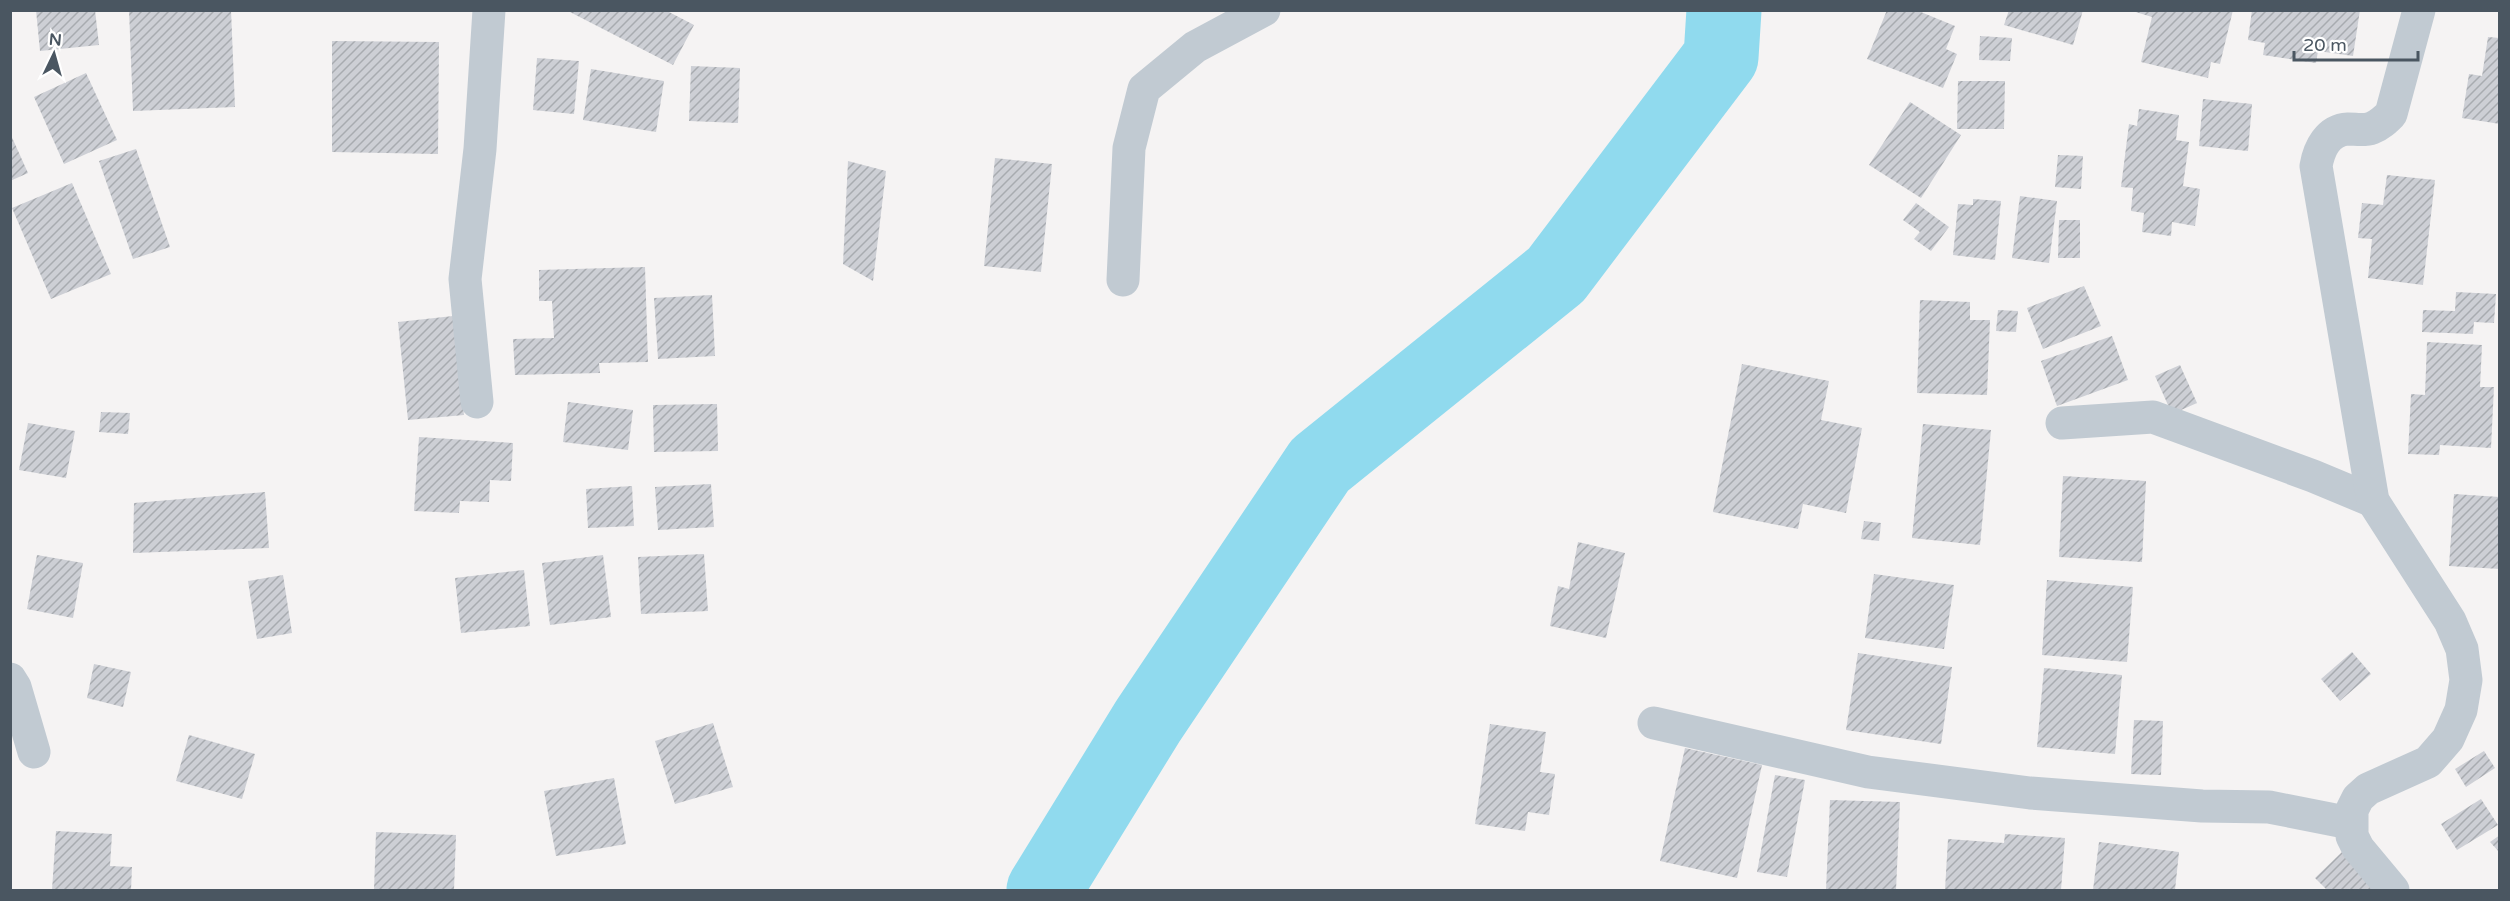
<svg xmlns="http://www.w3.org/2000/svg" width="2510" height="901" viewBox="0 0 2510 901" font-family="'Varela Round',sans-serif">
  <defs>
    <pattern id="building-hatch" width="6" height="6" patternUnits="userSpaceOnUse" patternTransform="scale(1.5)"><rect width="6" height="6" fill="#cdcfd5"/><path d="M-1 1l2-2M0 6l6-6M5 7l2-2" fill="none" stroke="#a8abb0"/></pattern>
  </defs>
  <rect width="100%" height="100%" fill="#f5f3f3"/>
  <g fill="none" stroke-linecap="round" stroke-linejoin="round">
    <polyline stroke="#90daee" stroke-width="75" points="1044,890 1148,721 1320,465 1556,275 1721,57 1724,10"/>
  </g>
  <g fill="url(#building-hatch)">
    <polygon points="36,10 95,10 99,45 40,51"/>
    <polygon points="129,10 231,10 235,107 133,111"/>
    <polygon points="566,10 670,10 669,12 694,25 673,65"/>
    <polygon points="1887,10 1916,10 1955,26 1946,49 1957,54 1943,88 1867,59"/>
    <polygon points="2009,10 2083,10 2073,45 2004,25"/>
    <polygon points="2129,10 2233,10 2220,64 2211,62 2208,78 2141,62 2152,17"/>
    <polygon points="2252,10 2360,10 2353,56 2318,51 2316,63 2263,55 2265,43 2248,40"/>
    <polygon points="1980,36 2012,38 2010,61 1979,60"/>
    <polygon points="2488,37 2500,38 2500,124 2462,118 2469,74 2482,76"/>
    <polygon points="332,41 439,42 438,154 332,152"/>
    <polygon points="537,58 579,61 574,114 533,110"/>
    <polygon points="691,66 740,68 738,123 689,121"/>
    <polygon points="591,69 664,81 656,132 583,120"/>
    <polygon points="86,73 117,140 64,164 34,97"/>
    <polygon points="1958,81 2005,81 2004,129 1957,129"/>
    <polygon points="2203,99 2252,104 2248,151 2199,146"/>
    <polygon points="1910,102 1961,135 1921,198 1869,165"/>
    <polygon points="2139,109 2179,115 2176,140 2189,142 2183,186 2200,189 2195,226 2172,222 2171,236 2142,232 2144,213 2131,211 2133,188 2121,187 2129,124 2137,126"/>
    <polygon points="10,133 28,173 10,181"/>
    <polygon points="136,149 170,247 133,259 99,161"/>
    <polygon points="2058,155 2083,156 2081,189 2055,187"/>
    <polygon points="995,158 1052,164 1041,272 984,266"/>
    <polygon points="848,161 886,171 873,281 843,264"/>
    <polygon points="2387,175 2435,180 2423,285 2368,278 2372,239 2358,238 2362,203 2383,205"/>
    <polygon points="72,183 111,274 51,299 12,208"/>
    <polygon points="2020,196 2057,201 2049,263 2012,258"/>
    <polygon points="1973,199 2001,201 1995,260 1953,255 1958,204 1973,205"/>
    <polygon points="1916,203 1949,227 1931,251 1914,239 1920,232 1903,220"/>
    <polygon points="2059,220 2080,220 2080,258 2058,258"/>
    <polygon points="645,267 648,362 599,363 600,373 515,375 513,339 554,338 552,301 539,301 539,270"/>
    <polygon points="2084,286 2101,326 2043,349 2027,308"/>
    <polygon points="2456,292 2496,294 2494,323 2474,322 2473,334 2422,332 2423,310 2455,311"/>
    <polygon points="712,295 715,356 658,359 654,298"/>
    <polygon points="1920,300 1970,302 1970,320 1990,320 1987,395 1917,393"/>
    <polygon points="1998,310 2018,311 2016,332 1996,331"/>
    <polygon points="453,316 464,415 408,420 398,322"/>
    <polygon points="2112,336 2128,380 2057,406 2041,361"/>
    <polygon points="2427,342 2482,345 2480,387 2494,387 2491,448 2440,445 2439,455 2408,454 2411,394 2425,395"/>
    <polygon points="1742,364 1829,381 1821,420 1862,428 1846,513 1803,504 1798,529 1713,512"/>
    <polygon points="2180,365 2197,403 2172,414 2155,376"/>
    <polygon points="568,402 633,410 628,450 563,442"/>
    <polygon points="717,404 718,451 654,452 653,405"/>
    <polygon points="101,412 130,413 128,434 99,432"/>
    <polygon points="28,423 75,431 66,478 19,470"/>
    <polygon points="1923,424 1991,430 1980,545 1912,538"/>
    <polygon points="419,437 513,443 511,481 490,480 489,502 460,501 459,513 414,511"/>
    <polygon points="2063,476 2146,481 2142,562 2059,557"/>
    <polygon points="711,484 714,527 658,530 655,487"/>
    <polygon points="632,486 634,526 588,528 586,489"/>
    <polygon points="265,492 269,548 133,553 134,503"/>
    <polygon points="2454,494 2500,497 2500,569 2449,566"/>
    <polygon points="1864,521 1881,523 1879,541 1861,539"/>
    <polygon points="1578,542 1625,553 1606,638 1550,626 1558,586 1569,589"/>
    <polygon points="704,554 708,611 641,614 638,557"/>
    <polygon points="37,555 83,563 73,618 27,609"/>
    <polygon points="603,555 611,617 550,625 542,563"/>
    <polygon points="524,570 530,626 461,633 455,578"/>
    <polygon points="1874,574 1954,585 1944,649 1865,638"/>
    <polygon points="283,575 292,633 257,639 248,581"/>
    <polygon points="2047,580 2133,587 2127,662 2042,655"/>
    <polygon points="2352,652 2371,674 2340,701 2321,679"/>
    <polygon points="1858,653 1952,667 1941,744 1846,730"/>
    <polygon points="94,664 131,672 123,707 87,698"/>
    <polygon points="2044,668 2122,675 2115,754 2037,747"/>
    <polygon points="2134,720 2163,721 2161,775 2131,774"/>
    <polygon points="713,723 733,787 675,804 655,741"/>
    <polygon points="1490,724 1546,732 1540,772 1555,774 1549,815 1528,812 1525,831 1475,824"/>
    <polygon points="189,735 255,754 242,799 176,781"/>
    <polygon points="1685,748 1762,765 1737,878 1660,861"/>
    <polygon points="2484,751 2495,768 2466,787 2455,769"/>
    <polygon points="1775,775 1805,780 1787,877 1757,872"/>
    <polygon points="614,778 626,844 556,856 544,791"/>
    <polygon points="2481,799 2498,825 2457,850 2441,824"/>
    <polygon points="1830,800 1900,802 1896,890 1826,890"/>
    <polygon points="56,831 112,834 110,866 132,867 131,890 52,890"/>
    <polygon points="376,832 456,835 454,890 374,890"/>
    <polygon points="2005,834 2065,838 2061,890 1945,890 1948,839 2004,843"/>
    <polygon points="2500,835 2500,853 2490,842"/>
    <polygon points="2099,842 2179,852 2175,890 2093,890"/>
    <polygon points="2344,850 2376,890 2327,890 2315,878"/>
  </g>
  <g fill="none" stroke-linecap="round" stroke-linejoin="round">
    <g stroke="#c1cad2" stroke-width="33">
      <polyline points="1123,280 1129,148 1144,89 1195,47 1264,10"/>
      <polyline points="477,402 465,279 480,149 489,10"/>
      <polyline points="2062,423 2153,417 2313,476 2373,501"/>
      <polyline points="10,679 15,687 34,752"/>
      <polyline points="1654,723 1868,772 2030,793 2202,806 2269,807 2350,823"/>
      <path d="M 2393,890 L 2358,848 L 2352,836 L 2352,810 L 2358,798 L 2368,789 L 2428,762 L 2448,739 L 2461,710 L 2466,680 L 2462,649 L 2450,621 L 2373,501 L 2316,166 C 2319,149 2328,130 2348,129 C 2356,129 2364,131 2372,128 C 2380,125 2385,120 2391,114 L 2419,10"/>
    </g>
  </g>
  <rect width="2510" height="901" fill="none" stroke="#4a5661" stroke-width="24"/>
  <g transform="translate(54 54) rotate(5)" stroke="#ffffff" stroke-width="4.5" paint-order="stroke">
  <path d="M0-4.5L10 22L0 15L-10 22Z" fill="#4a5661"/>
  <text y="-9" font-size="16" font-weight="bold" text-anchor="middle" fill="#4a5661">N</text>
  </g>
  <path d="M2294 51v9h124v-9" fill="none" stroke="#4a5661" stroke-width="3"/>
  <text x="2303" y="51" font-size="18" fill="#4a5661" stroke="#ffffff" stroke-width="4.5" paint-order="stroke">20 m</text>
</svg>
